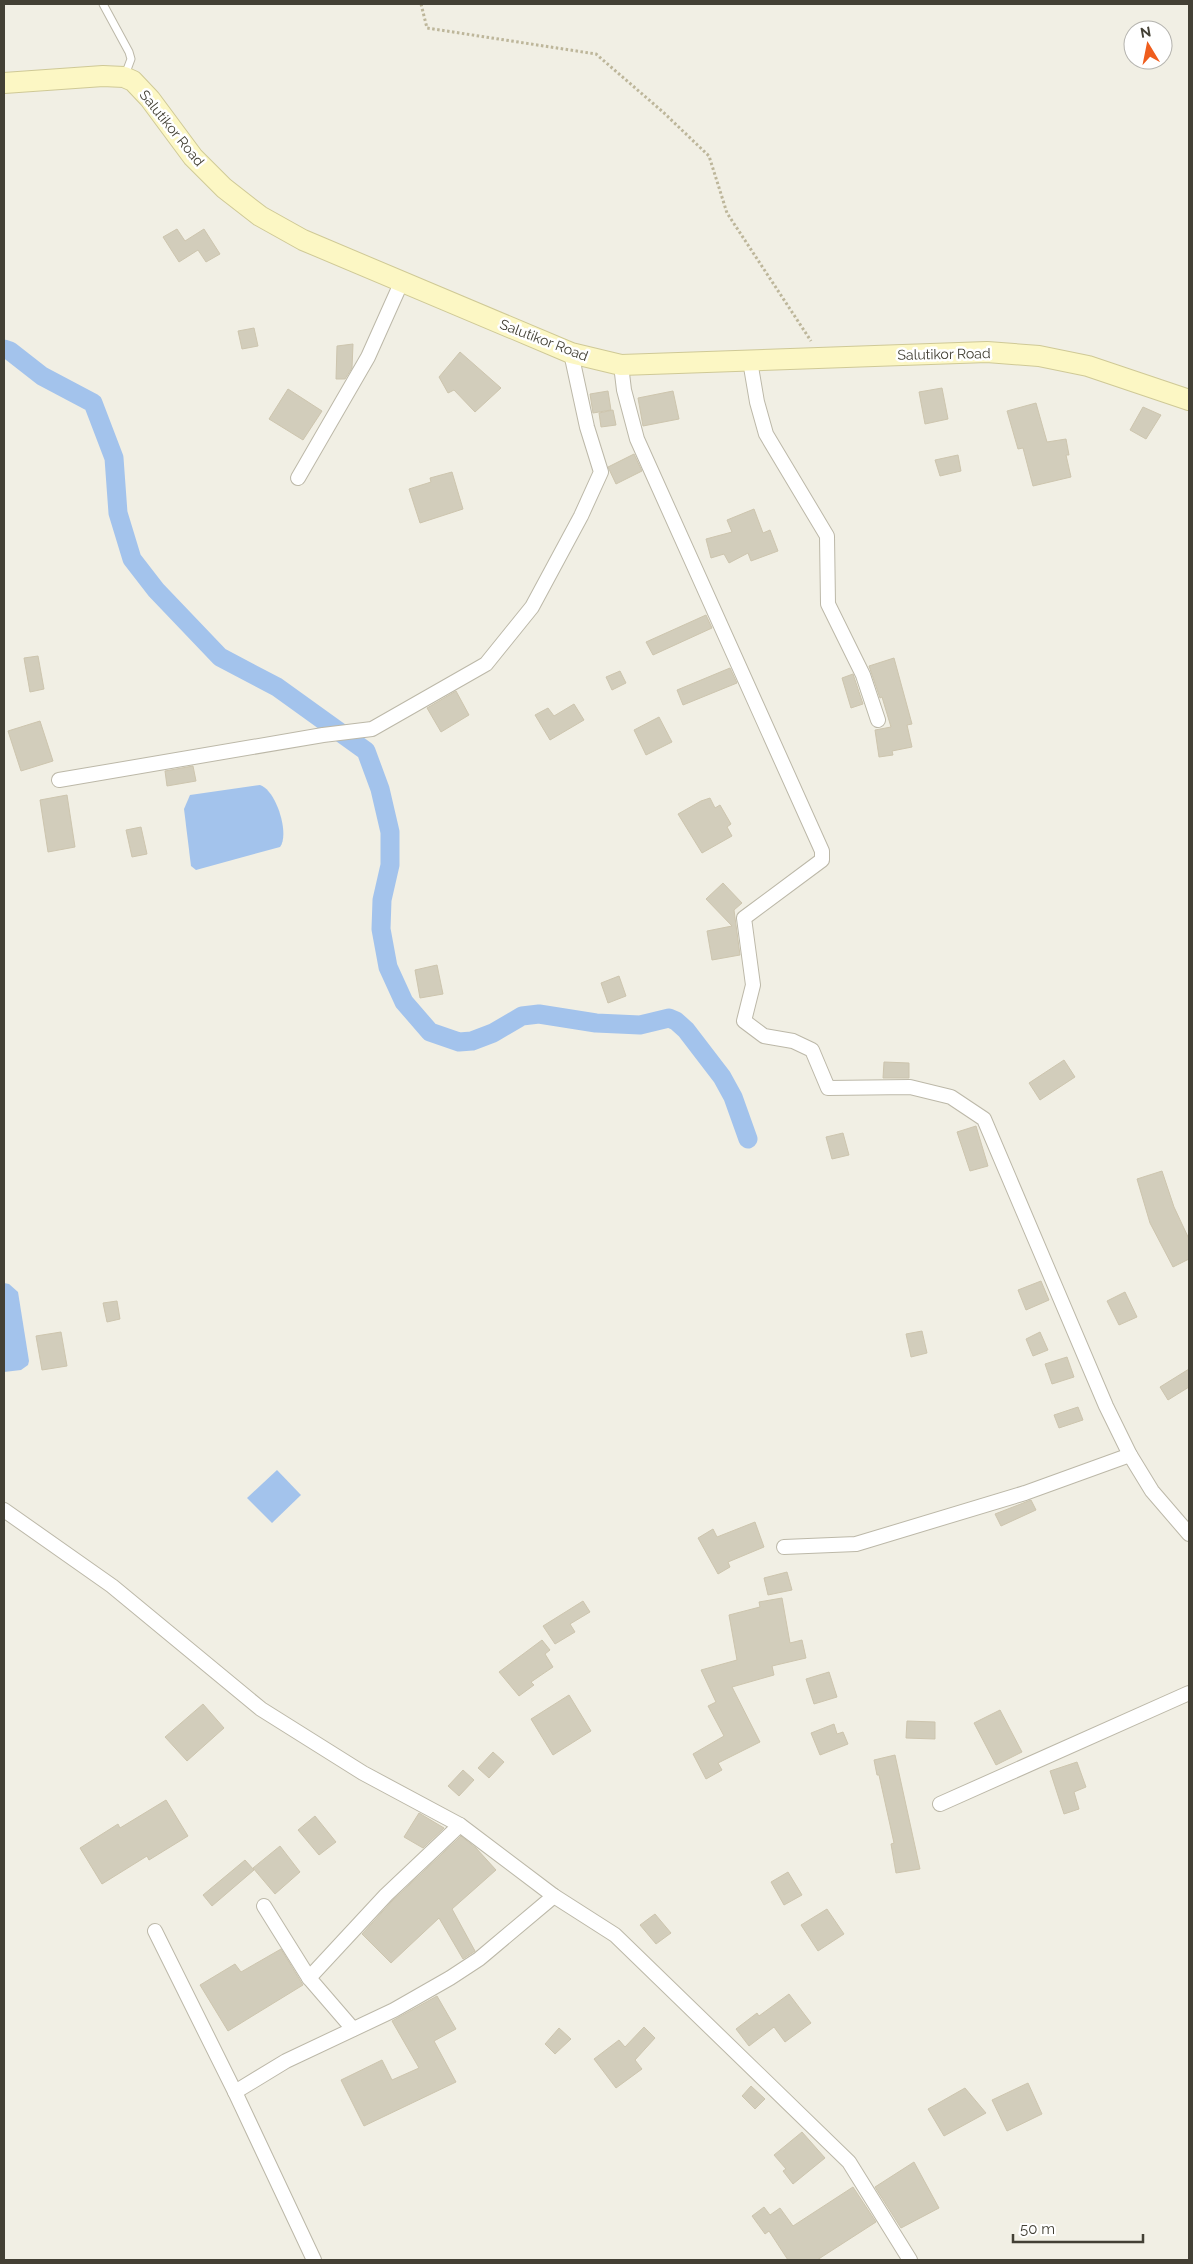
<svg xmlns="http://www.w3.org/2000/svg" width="1193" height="2264" viewBox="0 0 1193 2264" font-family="Raleway,sans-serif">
  <rect width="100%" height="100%" fill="#f1efe4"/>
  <g fill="#a3c3ec">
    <path d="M 260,785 C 276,790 290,834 280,847 L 196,870 L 191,866 L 184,809 L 190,795 Z"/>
    <polygon points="4,1283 9,1284 18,1292 29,1361 28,1365 21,1370 4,1372"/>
    <polygon points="277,1470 301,1495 272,1523 247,1498"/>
  </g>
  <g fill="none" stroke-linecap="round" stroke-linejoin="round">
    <polyline stroke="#a3c3ec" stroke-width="19" points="4,349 10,351 42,376 93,403 114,458 118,513 132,559 156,590 220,657 277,687 366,751 380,789 390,832 390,865 382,900 381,929 388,967 404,1002 430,1032 459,1042 472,1041 493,1033 522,1016 539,1014 596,1023 640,1025 669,1018 676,1021 686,1030 722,1077 733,1097 748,1139"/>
  </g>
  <g fill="#d2cdbb" stroke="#cdc5ae">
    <polygon points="177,229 185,241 204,229 220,254 206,262 198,250 179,262 163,237"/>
    <polygon points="254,328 258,346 242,349 238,331"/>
    <polygon points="353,344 352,368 345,379 336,379 337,346"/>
    <polygon points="460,352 501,388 475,412 454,390 448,393 439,377"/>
    <polygon points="942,388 948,419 925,424 919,392"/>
    <polygon points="288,389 322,411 303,440 269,419"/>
    <polygon points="608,391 611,410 593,413 590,394"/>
    <polygon points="673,391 679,419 643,426 638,398"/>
    <polygon points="1036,403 1047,442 1066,439 1069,455 1066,455 1071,477 1033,486 1023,448 1018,449 1007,411"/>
    <polygon points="1143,407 1161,415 1146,439 1130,430"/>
    <polygon points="613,410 616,425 601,427 599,413"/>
    <polygon points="634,454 642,471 616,484 608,467"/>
    <polygon points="958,455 961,471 940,476 935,460"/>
    <polygon points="452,472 463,509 420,523 409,489 431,482 430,478"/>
    <polygon points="754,509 763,533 770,530 778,551 751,561 748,553 729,563 724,554 711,558 706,539 732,532 727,520"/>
    <polygon points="706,615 712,628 653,655 646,642"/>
    <polygon points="38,656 44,689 30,692 24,658"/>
    <polygon points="894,658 912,724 907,725 912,747 892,751 893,755 879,757 875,730 891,727 882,697 880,698 869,666"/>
    <polygon points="730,668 737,683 683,705 677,690"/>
    <polygon points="620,671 626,683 612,690 606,677"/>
    <polygon points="853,674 863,704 851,708 842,678"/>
    <polygon points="456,691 469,715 441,732 427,708"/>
    <polygon points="574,704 584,720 550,740 535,715 548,708 554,716"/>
    <polygon points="659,717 672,742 646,755 634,730"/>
    <polygon points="40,721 53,761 21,771 8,731"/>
    <polygon points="193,766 196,781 167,786 165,771"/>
    <polygon points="67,795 75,847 48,852 40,800"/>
    <polygon points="710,798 715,808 720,805 731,824 727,827 732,836 702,853 678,814 701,801"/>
    <polygon points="141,827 147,854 132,857 126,830"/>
    <polygon points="723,883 742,903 734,910 740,955 712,960 707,931 732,926 706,899"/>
    <polygon points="437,965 443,994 420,998 415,970"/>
    <polygon points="619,976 626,996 608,1003 601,983"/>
    <polygon points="1064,1060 1075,1077 1040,1100 1029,1083"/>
    <polygon points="884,1062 909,1063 909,1078 883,1078"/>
    <polygon points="976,1126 988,1166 970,1171 957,1132"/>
    <polygon points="843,1133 849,1155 832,1159 826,1137"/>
    <polygon points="1162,1171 1174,1207 1189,1239 1189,1259 1173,1267 1150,1223 1137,1179"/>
    <polygon points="1041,1281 1049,1300 1026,1310 1018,1290"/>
    <polygon points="1125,1292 1137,1317 1119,1325 1107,1301"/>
    <polygon points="117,1301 120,1319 107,1322 103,1303"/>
    <polygon points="922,1331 927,1353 911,1357 906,1334"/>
    <polygon points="61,1332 67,1366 42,1370 36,1336"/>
    <polygon points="1040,1332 1048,1350 1033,1356 1026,1339"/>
    <polygon points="1067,1357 1074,1377 1052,1384 1045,1364"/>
    <polygon points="1189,1369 1189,1387 1168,1400 1160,1387"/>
    <polygon points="1078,1407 1083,1420 1059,1428 1054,1415"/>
    <polygon points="1031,1500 1036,1510 1001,1526 995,1514"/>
    <polygon points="755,1522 764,1547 728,1562 730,1567 718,1574 698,1538 713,1529 717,1537"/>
    <polygon points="787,1572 792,1590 768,1595 764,1578"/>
    <polygon points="782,1598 790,1643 802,1640 806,1658 772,1666 774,1675 732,1687 760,1742 718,1763 722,1770 706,1779 693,1754 724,1736 708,1706 716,1702 701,1670 737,1660 729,1615 760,1607 759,1602"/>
    <polygon points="583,1601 590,1612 570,1624 575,1632 555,1644 543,1626"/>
    <polygon points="542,1640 550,1650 545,1654 553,1667 531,1682 534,1685 519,1696 499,1672"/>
    <polygon points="829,1672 837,1697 814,1704 806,1679"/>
    <polygon points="569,1695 591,1731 553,1755 531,1719"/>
    <polygon points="203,1704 224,1728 187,1761 165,1737"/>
    <polygon points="1000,1710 1022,1752 996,1765 974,1723"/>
    <polygon points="907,1721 935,1722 935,1739 906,1738"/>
    <polygon points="834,1724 837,1734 843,1732 848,1744 820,1755 811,1733"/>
    <polygon points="493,1752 504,1762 489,1778 478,1768"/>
    <polygon points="895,1755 920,1869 896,1873 891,1844 894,1843 879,1775 877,1775 874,1760"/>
    <polygon points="1077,1762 1086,1787 1074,1792 1079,1809 1064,1814 1050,1771"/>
    <polygon points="463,1770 474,1780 459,1796 448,1786"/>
    <polygon points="166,1800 188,1836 149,1860 147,1856 102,1884 80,1848 118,1824 120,1828"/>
    <polygon points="419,1813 444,1828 423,1848 404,1837"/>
    <polygon points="315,1816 336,1842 319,1855 298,1830"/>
    <polygon points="461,1836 476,1848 496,1870 452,1909 475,1951 463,1959 439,1918 391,1963 362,1934 392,1901"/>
    <polygon points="280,1846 300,1872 275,1894 253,1868"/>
    <polygon points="245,1860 254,1870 212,1906 203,1895"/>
    <polygon points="788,1872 802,1895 784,1905 771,1882"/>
    <polygon points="827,1909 844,1934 818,1951 801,1925"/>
    <polygon points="655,1914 671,1933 656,1944 640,1925"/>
    <polygon points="281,1949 303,1985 228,2031 200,1985 235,1964 241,1972"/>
    <polygon points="789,1994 811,2023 785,2042 774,2027 749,2046 736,2029 757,2013 759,2016"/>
    <polygon points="437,1996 456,2029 434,2041 456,2082 364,2126 341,2080 382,2060 392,2080 419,2068 392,2021"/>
    <polygon points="644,2027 655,2038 635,2060 642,2069 616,2088 594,2059 619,2040 625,2047"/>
    <polygon points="559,2028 571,2039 555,2054 545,2044"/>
    <polygon points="1028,2083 1042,2114 1007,2131 992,2100"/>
    <polygon points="751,2086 765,2099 755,2109 742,2096"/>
    <polygon points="965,2088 986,2113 944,2136 928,2109"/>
    <polygon points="802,2132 825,2158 793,2184 783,2171 786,2169 774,2155"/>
    <polygon points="914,2162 939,2208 901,2228 875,2187"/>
    <polygon points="853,2187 876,2222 817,2260 788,2260 769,2231 765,2234 752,2216 764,2207 770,2215 780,2208 793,2226"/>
  </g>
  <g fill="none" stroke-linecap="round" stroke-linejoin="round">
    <g stroke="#bcb8a8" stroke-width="9">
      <polyline id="lane" points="103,4 129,52 131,59 125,75"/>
    </g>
    <g stroke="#bcb8a8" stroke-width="16">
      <g id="street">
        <polyline points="750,361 757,402 766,434 827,536 828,604 863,675 878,720"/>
        <polyline points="621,365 624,390 637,439 822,851 822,860 744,918 753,985 744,1021 764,1036 793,1041 812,1050 828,1088 910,1087 951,1097 984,1119 1106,1406 1130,1455 1152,1491 1189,1534"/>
        <polyline points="298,478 368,357 402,281"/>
        <polyline points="59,780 323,735 372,729 486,664 532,607 581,516 601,472 587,427 571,353"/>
        <polyline points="4,1510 112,1586 261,1709 363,1773 460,1825 554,1896 615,1935 849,2162 910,2260"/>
        <polyline points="784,1547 856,1544 1025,1493 1130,1455"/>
        <polyline points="940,1804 1189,1693"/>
        <polyline points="264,1906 309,1978 353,2029"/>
        <polyline points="155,1931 235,2092 314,2260"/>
        <polyline points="309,1978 386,1895 460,1825"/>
        <polyline points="235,2092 286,2061 394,2010 450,1978 479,1959 554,1896"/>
      </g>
    </g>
    <g stroke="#cfc996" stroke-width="22">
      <polyline id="secondary" points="4,83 103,76 124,77 133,81 150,99 193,157 224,188 260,216 303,240 571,353 621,365 987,352 1039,356 1088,366 1189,400"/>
    </g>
    <polyline stroke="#bdb69a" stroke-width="3" stroke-dasharray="2.5 2.5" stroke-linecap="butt" points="421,4 427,28 596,54 663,112 709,156 727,213 811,341"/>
    <use href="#lane" stroke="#fff" stroke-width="7"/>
    <use href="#street" stroke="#fff" stroke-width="14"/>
    <use href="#secondary" stroke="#fcf7c4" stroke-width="20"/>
  </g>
  <g text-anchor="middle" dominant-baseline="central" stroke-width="5" stroke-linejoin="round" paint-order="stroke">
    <g font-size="14" fill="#434035" stroke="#fff">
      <text transform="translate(172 128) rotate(51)">Salutikor Road</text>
      <text transform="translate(544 340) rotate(21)">Salutikor Road</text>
      <text transform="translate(944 354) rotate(-1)">Salutikor Road</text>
    </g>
  </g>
  <rect width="1193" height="2264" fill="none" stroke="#434035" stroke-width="10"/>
  <g transform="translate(1148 45) rotate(350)"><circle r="24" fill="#ffffff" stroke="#b4b3ae"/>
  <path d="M0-4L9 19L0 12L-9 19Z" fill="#ef5d1d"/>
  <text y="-8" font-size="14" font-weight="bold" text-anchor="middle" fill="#434035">N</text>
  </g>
  <path d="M1013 2234v8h130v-8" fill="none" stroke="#434035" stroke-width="2.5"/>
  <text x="1020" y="2234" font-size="15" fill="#434035" stroke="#ffffff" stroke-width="4" paint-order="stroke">50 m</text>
</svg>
